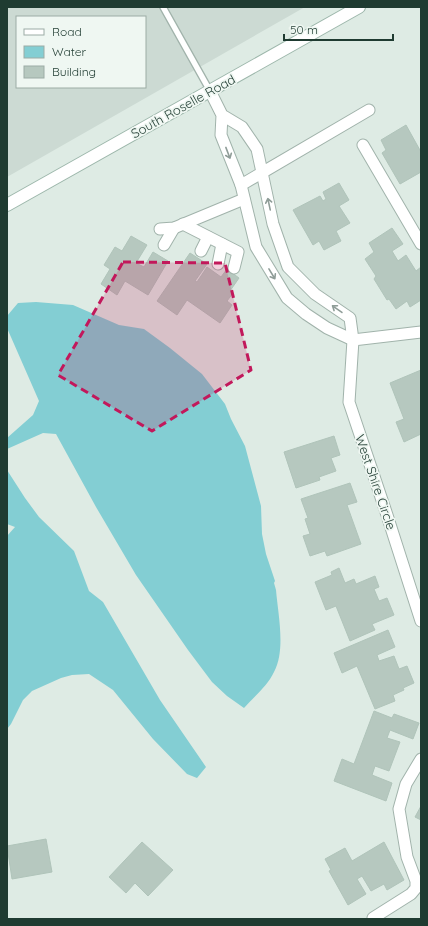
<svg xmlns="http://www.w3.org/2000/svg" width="428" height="926" viewBox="0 0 428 926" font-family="Quicksand,sans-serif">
  <rect width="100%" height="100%" fill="#deebe4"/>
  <path fill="#ccdad3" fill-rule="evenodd" d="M 7,7 L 305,7 L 7,177 ZM 17,17 L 145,17 L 145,87 L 17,87 Z"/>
  <g fill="#83ced3">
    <path d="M 36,302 L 73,305 L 119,325 L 144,329 L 170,348 L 202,374 L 225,404 L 231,419 L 245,446 L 261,506 L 262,534 L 266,554 L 275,581 L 274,583 L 276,590 C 278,614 286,650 274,672 C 268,685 254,697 244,708 L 227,696 L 212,682 L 188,650 L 136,575 L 96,507 L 56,434 L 43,433 L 7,449 L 7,438 L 33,415 L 39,401 L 7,328 L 7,316 L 18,303 Z"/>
    <polygon points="7,470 25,498 39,517 74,551 89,591 103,602 160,700 206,767 197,778 187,774 153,739 113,690 89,674 72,675 61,678 32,691 23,700 11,724 7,729 7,536 15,527 7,524"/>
  </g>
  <g fill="#b6c8bf" stroke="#b0c4ba">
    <polygon points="406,125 421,152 421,172 400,184 382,153 386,150 381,140"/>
    <polygon points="339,183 349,200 339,206 350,223 336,231 341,241 324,250 319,241 313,245 293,210 320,196 323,201 326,199 323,192"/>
    <polygon points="392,228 403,244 392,251 398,261 406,255 416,271 421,267 421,300 410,307 407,301 396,309 389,299 387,300 374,279 376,276 365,259 374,252 369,243"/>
    <polygon points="131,236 147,245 136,263 144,267 153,252 168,261 148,295 125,281 117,295 101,284 110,269 104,265 115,247 122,251"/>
    <polygon points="190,253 207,264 195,281 197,282 207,267 221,277 227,269 239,278 230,291 233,293 227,301 232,305 220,323 187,300 177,315 157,301"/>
    <polygon points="421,370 421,434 404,442 396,422 404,419 390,383"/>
    <polygon points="334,436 340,455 331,458 336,471 319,477 320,480 296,488 284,452"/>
    <polygon points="350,483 357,502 347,505 361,544 327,556 325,551 310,556 303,536 310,534 305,519 308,518 301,499"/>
    <polygon points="339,568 345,583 354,579 356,584 375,576 379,587 374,589 379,601 387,598 394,615 372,624 375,630 350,641 336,606 326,610 315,582 332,575 331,572"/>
    <polygon points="388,630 395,647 377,655 379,661 394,656 399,669 407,666 414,683 403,688 404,690 393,695 395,701 375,709 357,666 342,673 334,653"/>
    <polygon points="374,711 392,718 394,714 419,723 413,739 390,730 387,738 400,742 389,771 375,766 372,775 392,783 386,801 334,781 342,759 354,764"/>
    <polygon points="421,806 421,820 415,817"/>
    <polygon points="46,839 52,872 12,879 7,846"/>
    <polygon points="142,842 173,870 148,896 135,883 126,893 109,877"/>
    <polygon points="384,842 404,880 387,890 384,884 371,891 362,876 357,879 366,894 348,905 329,871 331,870 325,859 345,848 352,861"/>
  </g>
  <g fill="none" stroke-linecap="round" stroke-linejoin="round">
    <g stroke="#a1b3ab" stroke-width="8">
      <polyline id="service" points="163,7 210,91"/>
    </g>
    <g stroke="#a1b3ab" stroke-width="13">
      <g id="minor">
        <polyline points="210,91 222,115 221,135 241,185 256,247 287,298 306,314 327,328 353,340 350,318 315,294 288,267 273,224 257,149 242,127 222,115"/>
        <polyline points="363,145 421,244"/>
        <polyline points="241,185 369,110"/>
        <polyline points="183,224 238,252 234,268"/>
        <polyline points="160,229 174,228 244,199"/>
        <polyline points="164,245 174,228"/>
        <polyline points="201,251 208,237"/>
        <polyline points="218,264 222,244"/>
        <polyline points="421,332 353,340 349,402 387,515 421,621"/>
        <polyline points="373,918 411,894 416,888 416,881 407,857 399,809 406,784 421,759"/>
      </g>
    </g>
    <g stroke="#9db7ab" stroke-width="14">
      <polyline id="secondary" points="7,205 359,7"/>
    </g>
    <use href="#service" stroke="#fff" stroke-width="5.5"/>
    <use href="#minor" stroke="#fff" stroke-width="11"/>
    <use href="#secondary" stroke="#fff" stroke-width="12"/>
  </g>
  <defs><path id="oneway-shaft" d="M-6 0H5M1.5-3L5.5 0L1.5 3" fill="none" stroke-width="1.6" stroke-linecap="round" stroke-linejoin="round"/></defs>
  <g stroke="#8f9d98">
    <use href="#oneway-shaft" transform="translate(228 153) rotate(69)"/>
    <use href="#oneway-shaft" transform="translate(269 204) rotate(-102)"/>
    <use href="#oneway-shaft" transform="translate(272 274) rotate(59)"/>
    <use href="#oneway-shaft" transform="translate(337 309) rotate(-145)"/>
  </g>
  <path fill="#c2185b" fill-opacity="0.2" stroke="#c2185b" stroke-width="3" stroke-dasharray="8 5" stroke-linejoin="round" d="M 123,262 L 225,263 L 251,370 L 152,431 L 58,375 Z"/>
  <g text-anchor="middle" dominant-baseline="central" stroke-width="3.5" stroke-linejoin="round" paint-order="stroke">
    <g font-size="13" fill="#1f3b31" stroke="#eff7f2">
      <text transform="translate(183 106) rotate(-29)">South Roselle Road</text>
      <text transform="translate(376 482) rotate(71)">West Shire Circle</text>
    </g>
  </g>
  <rect width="428" height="926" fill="none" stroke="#1f3b31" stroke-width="16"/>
  <rect x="16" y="16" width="130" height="72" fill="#eff7f2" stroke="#9caca5"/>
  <rect x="24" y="29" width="20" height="6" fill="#ffffff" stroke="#9caca5"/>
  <text x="52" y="36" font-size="12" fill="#1f3b31">Road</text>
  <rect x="24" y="46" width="20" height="12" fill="#83ced3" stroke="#9caca5"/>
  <text x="52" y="56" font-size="12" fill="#1f3b31">Water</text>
  <rect x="24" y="66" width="20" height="12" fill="#b6c8bf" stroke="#9caca5"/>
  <text x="52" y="76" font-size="12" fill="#1f3b31">Building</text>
  <path d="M284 34v6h109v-6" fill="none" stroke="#1f3b31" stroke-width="2"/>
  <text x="290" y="34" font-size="12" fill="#1f3b31" stroke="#eff7f2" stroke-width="3" paint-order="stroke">50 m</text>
</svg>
